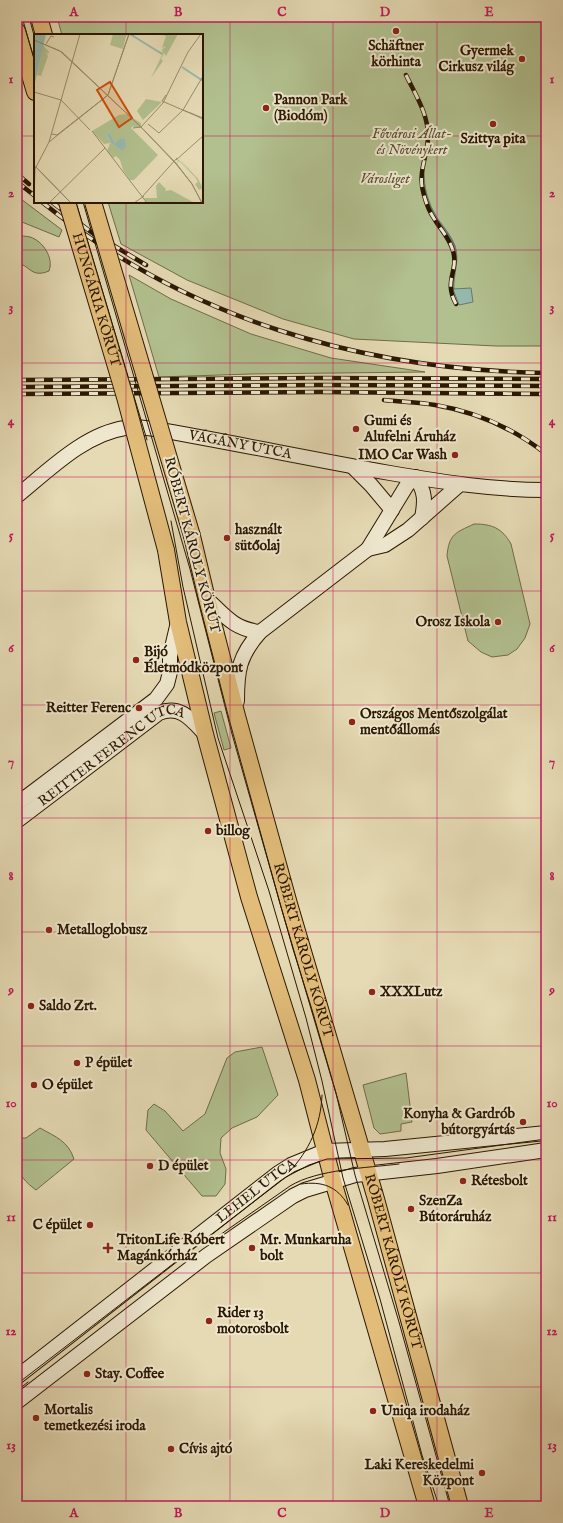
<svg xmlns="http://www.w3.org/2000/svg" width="563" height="1523" viewBox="0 0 563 1523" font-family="'IM FELL English',serif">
  <rect width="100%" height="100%" fill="#e5dab4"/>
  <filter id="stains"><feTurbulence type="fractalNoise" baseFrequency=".005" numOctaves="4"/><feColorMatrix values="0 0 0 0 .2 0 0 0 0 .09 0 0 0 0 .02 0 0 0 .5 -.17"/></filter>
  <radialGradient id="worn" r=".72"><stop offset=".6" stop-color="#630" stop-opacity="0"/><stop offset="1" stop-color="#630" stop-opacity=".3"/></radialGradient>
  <g fill="#b2c08f" stroke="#6e6c48">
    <polygon points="57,17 546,17 546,346 496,346 354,339 283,319 187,280 121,244 108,202 202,202 202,35 62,35"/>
    <polygon points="17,196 62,230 59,237 17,220"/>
    <path d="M 17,236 C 21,236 26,236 30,237 C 43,241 54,258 49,271 C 30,279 29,263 17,264 Z"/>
    <polygon points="129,275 171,299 251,334 331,358 425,372 251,374 159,377"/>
    <path d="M 474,524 C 492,524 502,528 511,544 L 530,624 L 525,638 L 517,649 L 508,655 L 492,657 L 481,652 L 468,641 L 447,556 C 449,534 455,533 474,524 Z"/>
    <polygon points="221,711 231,748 224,750 214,713"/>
    <polygon points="262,1047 278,1095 257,1117 232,1128 221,1138 220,1153 226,1169 225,1184 216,1196 202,1196 146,1130 148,1110 154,1104 165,1111 183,1131 205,1114 227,1058 235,1052"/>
    <polygon points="406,1073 412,1122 401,1124 401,1131 380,1134 374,1128 363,1085"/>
    <path d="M 40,1128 C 56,1137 68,1141 74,1159 L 36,1190 C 13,1173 17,1164 17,1138 L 26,1138 Z"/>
  </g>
  <polygon fill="#96baaf" stroke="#6b7969" points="471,288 473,302 459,305 453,289"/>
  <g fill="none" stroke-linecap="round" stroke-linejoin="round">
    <path stroke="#6b7969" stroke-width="3" d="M 423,173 C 423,188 428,205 436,218 C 442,227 450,235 454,246 C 459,261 452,274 453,289"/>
    <g stroke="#2a1701" stroke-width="16">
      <g id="secondary">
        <polyline points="353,467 371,485 392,510"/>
        <path d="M 415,477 C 426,491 425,502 422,518"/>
        <path id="s1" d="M 17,496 C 47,472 84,434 125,428 C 134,426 145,428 155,429 C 234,443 312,459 390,473 C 442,482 493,490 546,490"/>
        <polyline points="368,549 407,485 415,477"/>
        <path d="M 207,599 C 225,616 234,629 260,632"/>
        <path d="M 237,701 C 237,670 239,656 260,632 L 368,549 L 385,545 L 408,530 L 459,485"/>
        <polyline points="17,804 156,699 167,684 170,672 170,656 178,622"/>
        <path id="s2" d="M 17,821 L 159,713 C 180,704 192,720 205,734"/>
        <path id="s3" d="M 17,1377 L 277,1174 L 291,1165 L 325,1151 L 385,1149 L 546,1133"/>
        <polyline points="17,1402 206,1256 293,1196 305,1190 355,1175 437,1166 546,1150"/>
      </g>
    </g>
    <g stroke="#2a1701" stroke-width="18">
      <g id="primary">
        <polyline points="39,17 44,35"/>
        <polyline points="17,31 35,92"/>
        <path id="s4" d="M 192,536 L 207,599 L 237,716 L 289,904 L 376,1199 L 460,1506"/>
        <polyline points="166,550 178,622 205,734 249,897 307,1080 333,1181 427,1506"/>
      </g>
    </g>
    <use href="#secondary" stroke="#eee7ce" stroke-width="14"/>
    <use href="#primary" stroke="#e2bd7a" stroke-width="16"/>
    <g stroke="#2a1701" stroke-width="1">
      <polyline points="22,17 35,62"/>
      <polyline points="29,17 35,39"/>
      <polyline points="76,202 147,440"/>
      <polyline points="83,202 190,569 232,734 293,949 313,1013 336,1093 355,1175 399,1322 450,1506"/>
      <polyline points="171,521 183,587 218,738 269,891 306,1018 322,1081 343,1178 380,1299 422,1455 439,1506"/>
      <path d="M 289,1172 C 309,1151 321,1125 322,1095"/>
      <path d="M 301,1184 C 322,1181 337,1186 348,1205"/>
      <path d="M 217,1237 L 290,1186 C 318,1169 367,1168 399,1164"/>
      <polyline points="17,1384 286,1177 309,1165 327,1159 406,1158 546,1139"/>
      <polyline points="17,1391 28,1382"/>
    </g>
    <g stroke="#2a1701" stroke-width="4.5">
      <g id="rail">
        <path d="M 406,75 C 415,94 429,115 428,138 C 427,158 417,174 424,195 C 426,203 430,213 435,220 C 441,230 450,239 453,251 C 459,272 443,280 456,304"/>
        <polyline points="17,174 29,184"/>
        <polyline points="17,182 35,196"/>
        <path d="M 42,202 C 186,319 362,370 546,373"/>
        <polyline points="53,203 91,232 146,265"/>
        <polyline points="17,380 317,378 546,379"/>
        <polyline points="17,387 319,385 546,386"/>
        <polyline points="17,394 321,392 546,394"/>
        <path d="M 384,400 C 401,402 418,402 435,405 C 477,412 513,428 546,454"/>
      </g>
    </g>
    <use href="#rail" stroke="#eee7ce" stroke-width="3" stroke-dasharray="9" stroke-linecap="butt"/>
    <g stroke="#2a1701" stroke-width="18" stroke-linecap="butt">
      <g id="primary-bridge">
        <path id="s5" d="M 67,202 L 125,397 L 166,550"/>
        <polyline points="93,202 192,536"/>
      </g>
    </g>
    <use href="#primary-bridge" stroke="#e2bd7a" stroke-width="16"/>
  </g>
  <path fill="none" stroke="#c2185b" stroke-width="1" stroke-opacity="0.55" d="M 126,17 L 126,35M 230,17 L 230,1506M 333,17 L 333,1506M 437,17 L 437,1506M 17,136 L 35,136M 202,136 L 546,136M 126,202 L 126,1506M 17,250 L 546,250M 17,363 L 546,363M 17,477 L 546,477M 17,591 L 546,591M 17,705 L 546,705M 17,818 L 546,818M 17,932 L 546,932M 17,1046 L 546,1046M 17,1160 L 546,1160M 17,1273 L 546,1273M 17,1387 L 546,1387"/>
  <g fill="#8f2418" stroke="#eee7ce" stroke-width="1.5">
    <circle cx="396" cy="31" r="4"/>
    <circle cx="522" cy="59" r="4"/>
    <circle cx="266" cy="108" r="4"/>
    <circle cx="493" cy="124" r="4"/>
    <circle cx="356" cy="429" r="4"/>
    <circle cx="455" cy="455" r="4"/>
    <circle cx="227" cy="538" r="4"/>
    <circle cx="498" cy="622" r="4"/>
    <circle cx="136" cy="660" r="4"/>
    <circle cx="139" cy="708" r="4"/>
    <circle cx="352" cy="722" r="4"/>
    <circle cx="208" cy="831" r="4"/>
    <circle cx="49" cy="930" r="4"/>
    <circle cx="372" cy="992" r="4"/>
    <circle cx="31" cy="1006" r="4"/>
    <circle cx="77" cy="1063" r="4"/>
    <circle cx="34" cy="1085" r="4"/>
    <circle cx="523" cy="1122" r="4"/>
    <circle cx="150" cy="1166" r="4"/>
    <circle cx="463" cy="1181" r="4"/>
    <circle cx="411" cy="1209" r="4"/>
    <circle cx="90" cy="1225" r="4"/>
    <path d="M106 1242h4v4h4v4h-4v4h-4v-4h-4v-4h4z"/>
    <circle cx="252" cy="1248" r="4"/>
    <circle cx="209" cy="1321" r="4"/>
    <circle cx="87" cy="1374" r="4"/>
    <circle cx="373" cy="1411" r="4"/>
    <circle cx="36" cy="1418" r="4"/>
    <circle cx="171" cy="1449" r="4"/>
    <circle cx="482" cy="1473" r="4"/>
  </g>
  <g text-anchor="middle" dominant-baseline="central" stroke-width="4" stroke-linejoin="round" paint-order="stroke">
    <g font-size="14" font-weight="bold" fill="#2a1701" stroke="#eee7ce" text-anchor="start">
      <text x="396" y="46" text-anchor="middle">Schäftner<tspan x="396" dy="16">körhinta</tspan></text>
      <text x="514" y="51" text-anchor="end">Gyermek<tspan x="514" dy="16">Cirkusz világ</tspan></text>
      <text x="274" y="100">Pannon Park<tspan x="274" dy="16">(Biodóm)</tspan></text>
      <text x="493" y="139" text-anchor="middle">Szittya pita</text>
      <text x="364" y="421">Gumi és<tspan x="364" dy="16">Alufelni Áruház</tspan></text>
      <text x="447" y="455" text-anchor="end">IMO Car Wash</text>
      <text x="235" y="530">használt<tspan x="235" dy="16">sütőolaj</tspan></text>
      <text x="490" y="622" text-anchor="end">Orosz Iskola</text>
      <text x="144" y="652">Bijó<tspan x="144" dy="16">Életmódközpont</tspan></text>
      <text x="131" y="708" text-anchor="end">Reitter Ferenc</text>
      <text x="360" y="714">Országos Mentőszolgálat<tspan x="360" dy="16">mentőállomás</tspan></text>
      <text x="216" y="831">billog</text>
      <text x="57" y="930">Metalloglobusz</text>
      <text x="380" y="992">XXXLutz</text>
      <text x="39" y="1006">Saldo Zrt.</text>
      <text x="85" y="1063">P épület</text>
      <text x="42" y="1085">O épület</text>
      <text x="515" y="1114" text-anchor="end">Konyha &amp; Gardrób<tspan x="515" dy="16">bútorgyártás</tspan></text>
      <text x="158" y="1166">D épület</text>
      <text x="471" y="1181">Rétesbolt</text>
      <text x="419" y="1201">SzenZa<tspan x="419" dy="16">Bútoráruház</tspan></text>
      <text x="82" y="1225" text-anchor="end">C épület</text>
      <text x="117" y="1240">TritonLife Róbert<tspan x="117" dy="16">Magánkórház</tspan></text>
      <text x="260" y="1240">Mr. Munkaruha<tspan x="260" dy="16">bolt</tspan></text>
      <text x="217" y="1313">Rider 13<tspan x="217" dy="16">motorosbolt</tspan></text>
      <text x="95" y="1374">Stay. Coffee</text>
      <text x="44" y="1410">Mortalis<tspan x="44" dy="16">temetkezési iroda</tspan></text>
      <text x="381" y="1411">Uniqa irodaház</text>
      <text x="179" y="1449">Cívis ajtó</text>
      <text x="474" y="1465" text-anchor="end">Laki Kereskedelmi<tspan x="474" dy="16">Központ</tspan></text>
    </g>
    <g font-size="14" font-style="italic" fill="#534a2c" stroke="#eee7ce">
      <text x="412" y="134">Fővárosi Állat-<tspan x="412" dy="16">és Növénykert</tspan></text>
      <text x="385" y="179">Városliget</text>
    </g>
    <g font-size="14" fill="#2a1701" stroke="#eee7ce">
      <text stroke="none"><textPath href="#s5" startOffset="102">HUNGÁRIA KÖRÚT</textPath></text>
      <text stroke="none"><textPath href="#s1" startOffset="246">VÁGÁNY UTCA</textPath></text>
      <text transform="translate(192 545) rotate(75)">RÓBERT KÁROLY KÖRÚT</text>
      <text stroke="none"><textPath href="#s2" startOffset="117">REITTER FERENC UTCA</textPath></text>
      <text stroke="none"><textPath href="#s4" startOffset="429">RÓBERT KÁROLY KÖRÚT</textPath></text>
      <text stroke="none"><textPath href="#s3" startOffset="303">LEHEL UTCA</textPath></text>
      <text stroke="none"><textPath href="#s4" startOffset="753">RÓBERT KÁROLY KÖRÚT</textPath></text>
    </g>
  </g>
  <g transform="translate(34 34)">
    <rect width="169" height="169" fill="#e5dab4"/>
    <path d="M 79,0 L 95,0 L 92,2 L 89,15 L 76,11 ZM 144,0 L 132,22 L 130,19 L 127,25 L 129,27 L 117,44 L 128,21 L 123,16 L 129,19 L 128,16 L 132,12 L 128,14 L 132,2 L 129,1 ZM 9,11 L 15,18 L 14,20 L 11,17 L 14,22 L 7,42 L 3,41 ZM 112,65 L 128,68 L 109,86 L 103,77 ZM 92,80 L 107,89 L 107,94 L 99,93 L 100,91 L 97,94 L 124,121 L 100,146 L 96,146 L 89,136 L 86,126 L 82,122 L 79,124 L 73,117 L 76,109 L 70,110 L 58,97 L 85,81 ZM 75,97 L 81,109 L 89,104 L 92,108 L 87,107 L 85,109 L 88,117 L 77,109 L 73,101 ZM 145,124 L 164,145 L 169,154 L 165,156 L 161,150 L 164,148 L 161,143 L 145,127 L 143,129 L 144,125 L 156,137 ZM 125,148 L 132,155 L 131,157 L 137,156 L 161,169 L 113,169 L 110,164 L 123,164 L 122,152 Z" fill="#b2c08f" fill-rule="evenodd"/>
    <path d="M 0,0 L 12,0 L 0,53 ZM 75,97 L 81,109 L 87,104 L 91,105 L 92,113 L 88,117 L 77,109 L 73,101 Z" fill="#96baaf"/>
    <path fill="none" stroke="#96baaf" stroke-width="2" d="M 96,0 L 128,20M 148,33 L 169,47"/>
    <path fill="none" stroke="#9a8c6c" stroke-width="1" d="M 0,6 L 28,18 L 106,92 L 142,129 L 158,150 L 168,169M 0,6 L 26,17 L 106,92 L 142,130 L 158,150 L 168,169M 12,10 L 17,2 L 20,3M 0,58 L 27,66 L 56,96M 132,61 L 128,67 L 158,80M 149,76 L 169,84M 156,79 L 169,85M 114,90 L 125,99 L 149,76 L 169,42M 99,94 L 107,93 L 129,69 L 154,18 L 167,0M 58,97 L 113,169M 18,100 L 23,101 L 74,61 L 95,0M 15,108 L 74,61 L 95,0M 142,126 L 169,102M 0,131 L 37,169M 0,131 L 37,169M 108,163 L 143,124M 0,165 L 1,135 L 15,108 L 46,0M 15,169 L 71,114M 100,169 L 110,162"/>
    <path fill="#cc4f0a" fill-opacity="0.15" stroke="#cc4f0a" stroke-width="2" d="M 76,48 L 98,84 L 85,93 L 63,56 Z"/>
    <rect width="169" height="169" fill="none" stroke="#2a1701" stroke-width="2"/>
  </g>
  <rect width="563" height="1523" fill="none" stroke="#e5dab4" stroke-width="44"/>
  <rect x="22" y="22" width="519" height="1479" fill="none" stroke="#c2185b" stroke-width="1.5"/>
  <g font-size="13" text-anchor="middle" font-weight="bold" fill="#c2185b">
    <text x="74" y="16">A</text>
    <text x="178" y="16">B</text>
    <text x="282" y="16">C</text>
    <text x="385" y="16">D</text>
    <text x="489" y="16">E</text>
    <text x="11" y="83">1</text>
    <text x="552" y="83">1</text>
    <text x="11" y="197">2</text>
    <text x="552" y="197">2</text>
    <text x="11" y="311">3</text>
    <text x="552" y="311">3</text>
    <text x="11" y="425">4</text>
    <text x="552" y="425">4</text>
    <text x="11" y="539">5</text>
    <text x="552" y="539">5</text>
    <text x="11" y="652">6</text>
    <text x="552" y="652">6</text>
    <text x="11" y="766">7</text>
    <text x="552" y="766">7</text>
    <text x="11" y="880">8</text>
    <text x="552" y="880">8</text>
    <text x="11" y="994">9</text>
    <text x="552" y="994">9</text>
    <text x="11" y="1107">10</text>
    <text x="552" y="1107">10</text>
    <text x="11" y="1221">11</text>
    <text x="552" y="1221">11</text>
    <text x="11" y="1335">12</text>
    <text x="552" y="1335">12</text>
    <text x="11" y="1449">13</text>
    <text x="552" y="1449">13</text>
    <text x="74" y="1517">A</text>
    <text x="178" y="1517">B</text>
    <text x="282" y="1517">C</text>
    <text x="385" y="1517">D</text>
    <text x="489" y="1517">E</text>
  </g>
  <rect width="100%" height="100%" filter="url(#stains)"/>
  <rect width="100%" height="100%" fill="url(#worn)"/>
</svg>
